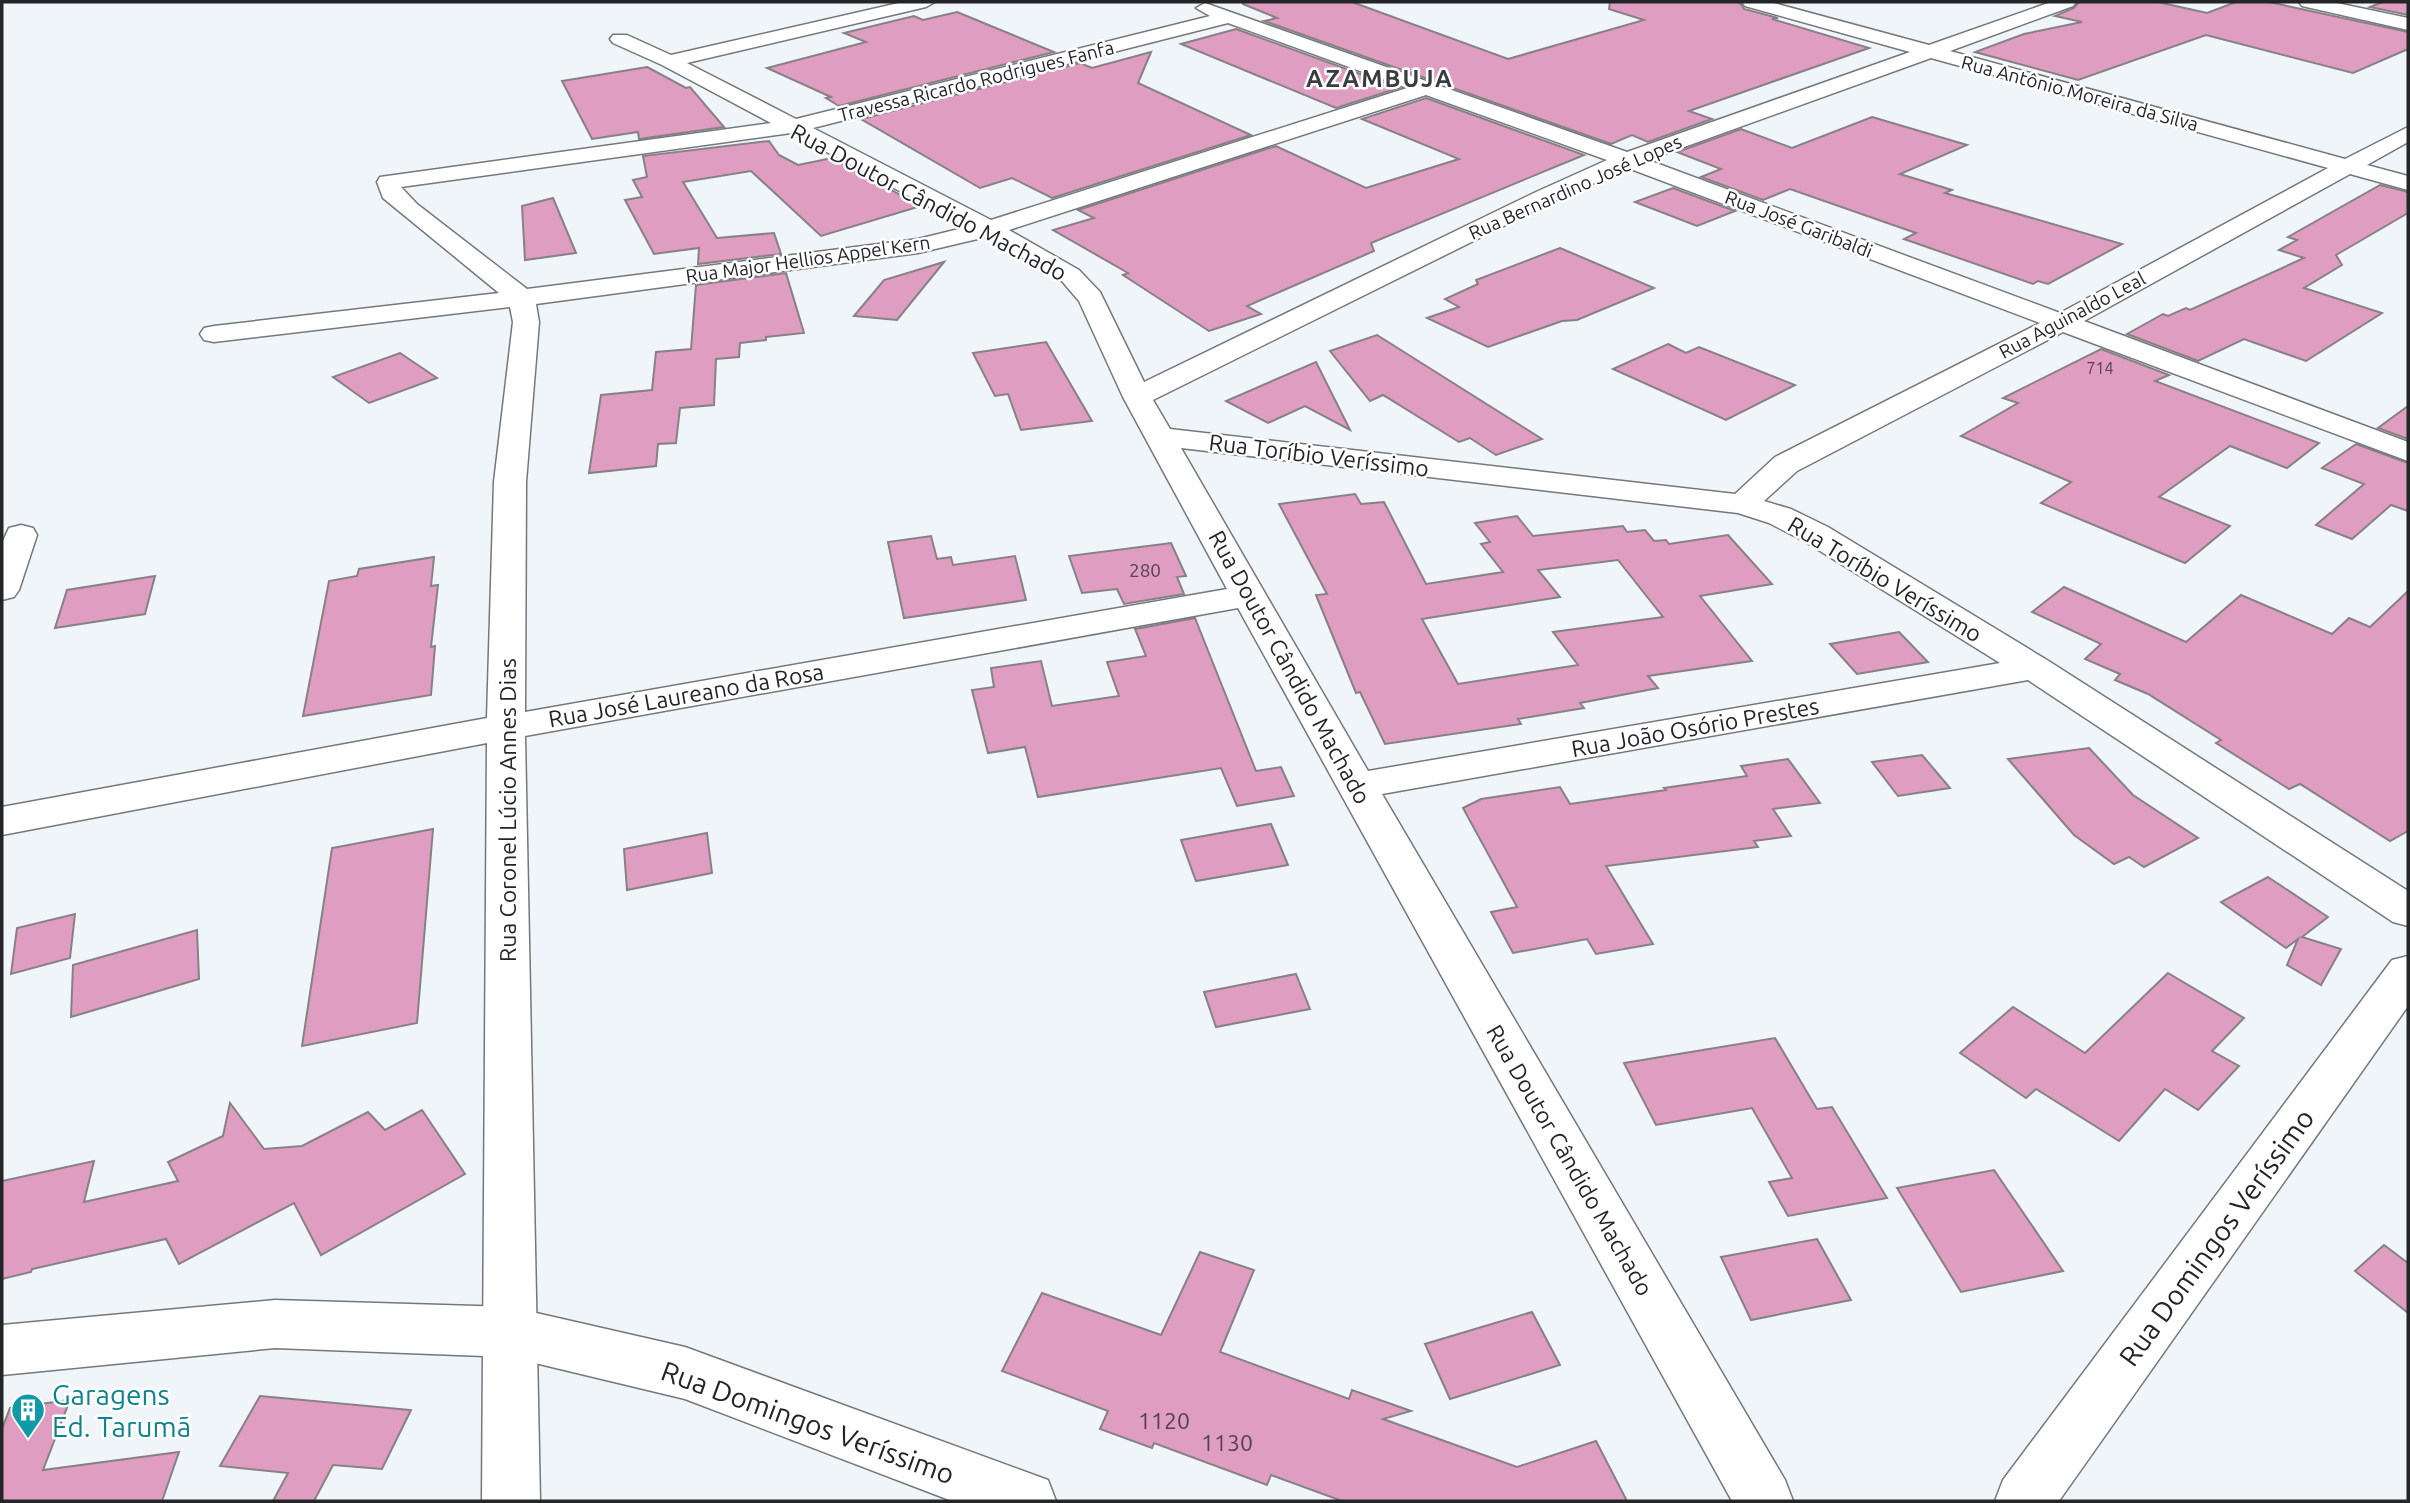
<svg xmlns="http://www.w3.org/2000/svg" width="2410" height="1503" viewBox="0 0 2410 1503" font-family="Ubuntu,sans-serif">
  <rect width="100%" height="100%" fill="#f0f5fa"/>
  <g fill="#de9dc1" stroke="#878184" stroke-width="2" fill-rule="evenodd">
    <polygon points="1243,2 1352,2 1508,59 1644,20 1609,9 1610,2 1739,2 1744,9 1778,18 1772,19 1869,48 1689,111 1712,119 1648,142 1632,135 1611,144 1264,21 1277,18 1243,4"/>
    <polygon points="2079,2 2158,2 2207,13 2236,2 2269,2 2408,32 2408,49 2353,73 2206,35 2078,80 1975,52 2024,34 2082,22 2055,16 2074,8"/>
    <polygon points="2383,2 2408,2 2408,15 2370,7"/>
    <polygon points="957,12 1054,52 839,106 826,98 831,97 767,68 866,42 844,33 914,16 923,20"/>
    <polygon points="1236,29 1399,88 1336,108 1181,44"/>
    <polygon points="1151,52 1138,83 1251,135 1052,198 1012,178 980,188 861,119 1080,63 1092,68"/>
    <polygon points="647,67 686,88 690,87 724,127 639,139 638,132 592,139 562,81"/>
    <polygon points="1426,98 1584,155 1371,243 1374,251 1247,306 1261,314 1209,331 1123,275 1128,273 1053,230 1094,218 1078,210 1276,146 1366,188 1459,159 1362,119"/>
    <polygon points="1872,117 1967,145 1900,174 1952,190 1945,193 2122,244 2048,284 2038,281 2033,284 1904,239 1916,233 1790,189 1763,200 1701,177 1721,169 1677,152 1741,129 1792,148"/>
    <polygon points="769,141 779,155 798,165 832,158 921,206 821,236 751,171 683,182 717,238 774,233 781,254 698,264 699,248 654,254 625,200 642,197 633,180 647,177 643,156"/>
    <polygon points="2380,185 2408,192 2408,213 2336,255 2342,265 2304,288 2382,313 2306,361 2244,339 2198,361 2127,334 2163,314 2168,316 2186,308 2190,310 2304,258 2279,250 2297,240 2288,237"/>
    <polygon points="1673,188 1735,211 1697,226 1635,202"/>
    <polygon points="553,198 576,253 525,260 522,206"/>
    <polygon points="1560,248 1654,288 1577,320 1562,321 1488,347 1427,318 1459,307 1445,299 1478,284 1476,280"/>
    <polygon points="944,262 897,320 854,316 884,280"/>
    <polygon points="786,273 804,333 766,337 766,340 740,343 739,357 716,359 714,405 680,408 676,443 658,444 656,466 589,473 601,395 652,390 656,352 691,349 696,285"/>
    <polygon points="1377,335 1542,439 1496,455 1470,438 1459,442 1383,395 1370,401 1330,351"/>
    <polygon points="1046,342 1092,421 1021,430 1008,394 995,396 973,353"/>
    <polygon points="1668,344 1686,353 1699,347 1795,385 1726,420 1613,369"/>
    <polygon points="2101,349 2169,375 2155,381 2319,443 2287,468 2230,446 2159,497 2230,526 2185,563 2041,503 2071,482 1961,436 2018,403 2003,398"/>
    <polygon points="400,353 437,378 369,403 333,377"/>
    <polygon points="1316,362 1350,430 1305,406 1268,423 1226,401"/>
    <polygon points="2408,406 2408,439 2378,428"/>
    <polygon points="2356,444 2408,463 2408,511 2391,505 2352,539 2316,525 2364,484 2322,468"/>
    <path d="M 1355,494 L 1361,504 L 1384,502 L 1426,584 L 1503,572 L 1481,544 L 1490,542 L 1475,523 L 1517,516 L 1533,536 L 1623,526 L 1627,532 L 1645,530 L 1654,541 L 1666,540 L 1669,544 L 1728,535 L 1772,584 L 1700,596 L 1752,661 L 1648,676 L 1658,688 L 1580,703 L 1584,708 L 1518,719 L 1521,724 L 1385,744 L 1360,692 L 1356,693 L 1316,595 L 1327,594 L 1279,504 ZM 1618,560 L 1663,617 L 1553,632 L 1578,665 L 1458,684 L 1422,619 L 1560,597 L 1538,570 Z"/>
    <polygon points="931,536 937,559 951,557 953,565 1015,556 1026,600 904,618 888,542"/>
    <polygon points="1171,543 1186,576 1177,577 1184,594 1124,604 1117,589 1082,593 1069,556"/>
    <polygon points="434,557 431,586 438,585 431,647 435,646 431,695 303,716 329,581 357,576 359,569"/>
    <polygon points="155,576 145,614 55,628 67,590"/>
    <polygon points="2064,587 2186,642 2241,595 2332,634 2349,618 2370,627 2408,591 2408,831 2390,841 2300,784 2289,789 2216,743 2221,740 2148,694 2115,680 2120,674 2085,659 2101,644 2032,612"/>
    <polygon points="1195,618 1256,771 1281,767 1294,796 1237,806 1221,768 1038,797 1025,747 988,753 972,690 994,687 991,668 1041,661 1052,706 1119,696 1107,662 1146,656 1135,629"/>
    <polygon points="1899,632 1928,662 1857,674 1830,644"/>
    <polygon points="2089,748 2133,795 2198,838 2144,867 2129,857 2114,864 2074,835 2008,759"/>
    <polygon points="1922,755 1950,788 1898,796 1872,762"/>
    <polygon points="1788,759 1820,803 1773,809 1791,836 1754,841 1758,847 1606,866 1653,944 1596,954 1587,939 1513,953 1491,912 1517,907 1463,808 1481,799 1560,787 1570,804 1666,790 1664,788 1747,776 1741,766"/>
    <polygon points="1271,824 1288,865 1196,881 1181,840"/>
    <polygon points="433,829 417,1023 302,1046 332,848"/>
    <polygon points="707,833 712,873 627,890 624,849"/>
    <polygon points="2268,877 2328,917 2302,937 2341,949 2321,985 2287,965 2298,939 2286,948 2221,902"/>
    <polygon points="75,914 70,958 11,974 17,928"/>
    <polygon points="197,930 199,979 71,1017 73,965"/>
    <polygon points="2168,973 2244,1018 2212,1051 2239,1066 2198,1110 2165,1089 2119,1141 2036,1089 2026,1098 1960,1053 2013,1007 2085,1053"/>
    <polygon points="1296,974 1310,1009 1216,1027 1204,992"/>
    <polygon points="1775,1038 1817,1109 1832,1107 1887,1198 1788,1216 1769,1182 1792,1178 1752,1108 1656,1125 1624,1063"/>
    <polygon points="230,1103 264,1149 302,1146 368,1112 385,1130 422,1110 465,1174 321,1255 294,1203 179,1264 166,1239 32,1269 31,1272 2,1279 2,1181 94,1161 84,1202 178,1181 168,1162 223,1136"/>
    <polygon points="1994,1170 2063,1271 1961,1292 1897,1188"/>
    <polygon points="1817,1239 1851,1300 1751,1320 1721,1257"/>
    <polygon points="2384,1245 2408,1263 2408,1313 2355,1271"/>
    <polygon points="1200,1252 1254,1270 1220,1352 1349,1399 1352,1390 1411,1411 1383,1419 1517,1467 1596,1441 1627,1501 1342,1501 1271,1475 1267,1485 1154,1443 1152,1448 1100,1429 1108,1411 1002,1371 1042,1293 1161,1335"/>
    <polygon points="1532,1312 1560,1365 1450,1399 1425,1344"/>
    <polygon points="260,1396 411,1410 382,1469 333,1465 314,1501 273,1501 288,1473 220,1466"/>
    <polygon points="70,1400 43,1470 179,1452 162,1501 2,1501 2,1429 10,1408"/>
  </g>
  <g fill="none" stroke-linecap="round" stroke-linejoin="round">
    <g stroke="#74787d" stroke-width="3">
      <g id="street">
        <path d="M 903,2 L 935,2 L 926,7 L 687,63 L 796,119 L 1210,16 L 1196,8 L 1205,3 L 1627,152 L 1910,52 L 1745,6 L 1742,2 L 1770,2 L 1929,45 L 2051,2 L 2076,2 L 2073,6 L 1950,51 L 2345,159 L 2408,127 L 2408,142 L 2367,165 L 2408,176 L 2408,190 L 2350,174 L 2084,321 L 2408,442 L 2408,461 L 2063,332 L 1797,471 L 1764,501 L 1791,509 L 1828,527 L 2047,660 L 2408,891 L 2408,926 L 2393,922 L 2028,680 L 1382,794 L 1785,1480 L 1793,1501 L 1732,1501 L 1238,608 L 525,736 L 540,1501 L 482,1501 L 487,743 L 2,835 L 2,807 L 487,718 L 494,482 L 513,322 L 510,307 L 214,342 L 204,340 L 200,334 L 204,328 L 214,326 L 499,293 L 383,198 L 377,182 L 380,177 L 771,123 L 662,65 L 613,43 L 610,39 L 613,35 L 627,35 L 671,55 ZM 1228,23 L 1407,88 L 991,220 L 813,128 ZM 1931,58 L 2328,168 L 2060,313 L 1648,160 ZM 1426,95 L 1607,160 L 1536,192 L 1144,382 L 1100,292 L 1079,270 L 1009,230 ZM 791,133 L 967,227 L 918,239 L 527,289 L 417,204 L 401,187 ZM 1628,168 L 2040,323 L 1775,457 L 1735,494 L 1170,429 L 1153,400 L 1552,202 ZM 986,237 L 1061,280 L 1079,301 L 1123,397 L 1227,589 L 525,712 L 526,482 L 539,322 L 536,304 L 918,253 ZM 1181,448 L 1738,513 L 1769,523 L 1804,541 L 2000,663 L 1368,771 Z"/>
        <polygon points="2299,2 2332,2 2408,18 2408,30 2302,6"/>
        <polygon points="21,525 33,528 37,535 19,590 14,597 2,600 2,543 9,528"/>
      </g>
    </g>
    <g stroke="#74787d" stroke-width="3">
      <g id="secondary">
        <polygon points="2408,956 2408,1006 2059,1501 1995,1501 2003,1480 2392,960"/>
        <polygon points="275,1300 510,1307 685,1347 1048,1480 1056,1501 952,1501 685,1399 510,1357 275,1348 2,1375 2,1325"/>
      </g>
    </g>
    <use href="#street" fill="#fff" fill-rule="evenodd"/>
    <use href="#secondary" fill="#fff" fill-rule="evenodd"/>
  </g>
  <defs>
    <g id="building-pin" transform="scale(1.75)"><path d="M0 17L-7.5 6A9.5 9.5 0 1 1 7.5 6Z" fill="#0f9aa8" stroke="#fff"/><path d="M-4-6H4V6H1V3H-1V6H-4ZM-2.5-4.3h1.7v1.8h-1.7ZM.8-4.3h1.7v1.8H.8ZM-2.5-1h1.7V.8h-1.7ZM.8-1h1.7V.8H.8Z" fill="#fff"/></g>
  </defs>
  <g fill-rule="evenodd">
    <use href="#building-pin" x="28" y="1410"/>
  </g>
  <g text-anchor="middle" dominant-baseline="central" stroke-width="5" stroke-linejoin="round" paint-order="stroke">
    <g font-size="16" fill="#52434e">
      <text x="2100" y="368">714</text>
    </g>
    <g font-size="19" fill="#232527" stroke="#fff">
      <text transform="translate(976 81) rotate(-14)">Travessa Ricardo Rodrigues Fanfa</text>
      <text transform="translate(2080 93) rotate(15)">Rua Antônio Moreira da Silva</text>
      <text transform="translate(1575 187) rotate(-24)">Rua Bernardino José Lopes</text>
      <text transform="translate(1799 224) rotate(21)">Rua José Garibaldi</text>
      <text transform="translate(808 259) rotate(-8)">Rua Major Hellios Appel Kern</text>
      <text transform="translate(2072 315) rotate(-28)">Rua Aguinaldo Leal</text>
    </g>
    <g font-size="19" fill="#52434e">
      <text x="1145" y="570">280</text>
    </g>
    <g font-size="23" fill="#232527" stroke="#fff">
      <text transform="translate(929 202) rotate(28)">Rua Doutor Cândido Machado</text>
      <text transform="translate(1319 455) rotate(7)">Rua Toríbio Veríssimo</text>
      <text transform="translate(1885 579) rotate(31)">Rua Toríbio Veríssimo</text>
      <text transform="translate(1290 667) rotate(61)">Rua Doutor Cândido Machado</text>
      <text transform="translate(686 695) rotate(-10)">Rua José Laureano da Rosa</text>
      <text transform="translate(1695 727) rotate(-10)">Rua João Osório Prestes</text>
      <text transform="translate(507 810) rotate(-90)">Rua Coronel Lúcio Annes Dias</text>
      <text transform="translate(1570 1160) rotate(60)">Rua Doutor Cândido Machado</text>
    </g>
    <g font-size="23" fill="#52434e">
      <text x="1164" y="1420">1120</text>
      <text x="1227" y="1442">1130</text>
    </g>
    <g font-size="24" font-weight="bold" letter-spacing="2" fill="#393d41" stroke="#fff">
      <text x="1380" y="78">AZAMBUJA</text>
    </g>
    <g font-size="28" fill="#232527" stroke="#fff">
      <text transform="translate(2216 1237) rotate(-54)">Rua Domingos Veríssimo</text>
      <text transform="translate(808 1422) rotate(20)">Rua Domingos Veríssimo</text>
    </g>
    <g font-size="28" fill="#0d838f" stroke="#fff" text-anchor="start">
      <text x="52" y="1394">Garagens<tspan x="52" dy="32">Ed. Tarumã</tspan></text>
    </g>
  </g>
  <rect width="2410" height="1503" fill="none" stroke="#232527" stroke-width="7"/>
</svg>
